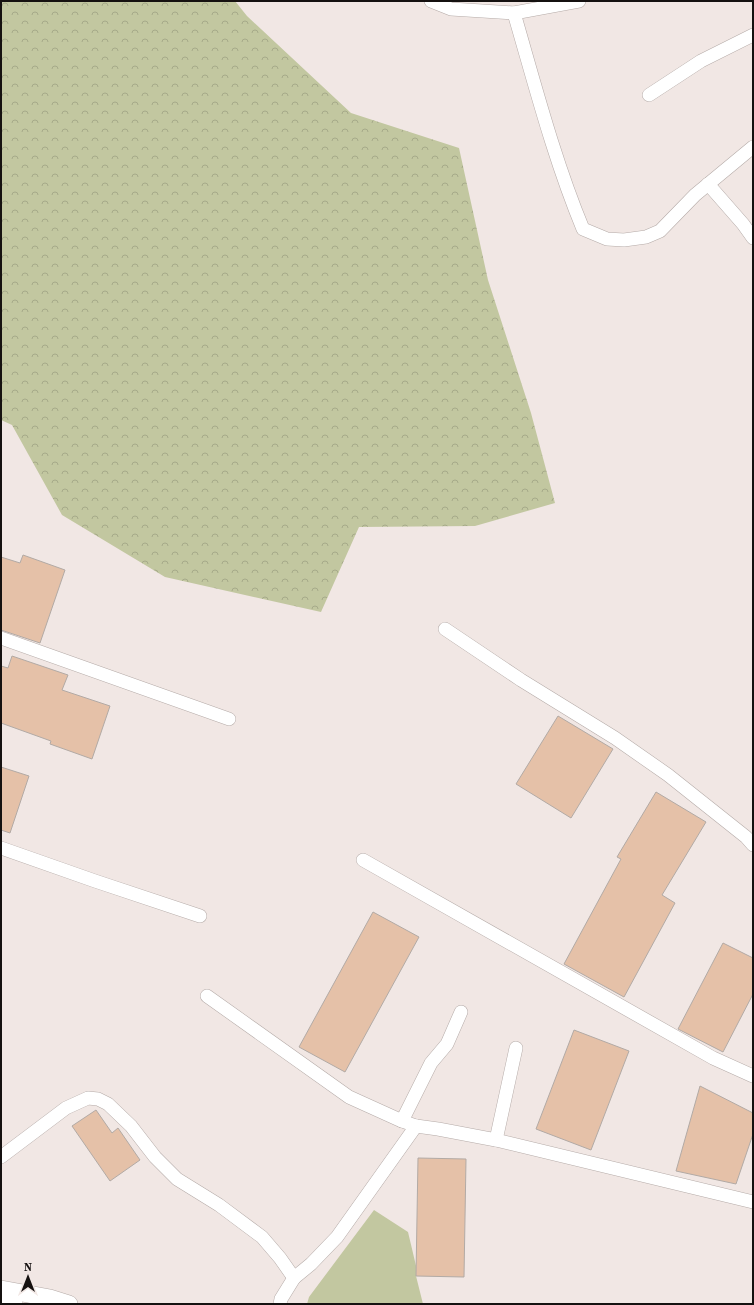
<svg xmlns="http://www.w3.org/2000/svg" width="754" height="1305" viewBox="0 0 754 1305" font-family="'Source Serif 4',serif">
  <defs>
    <pattern id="forest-crowns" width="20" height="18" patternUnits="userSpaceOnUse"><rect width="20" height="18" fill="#c2c7a0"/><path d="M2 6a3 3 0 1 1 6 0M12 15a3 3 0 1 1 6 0" fill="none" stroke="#a6aa89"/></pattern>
  </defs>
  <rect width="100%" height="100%" fill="#f1e7e4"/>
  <polygon fill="url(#forest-crowns)" points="1,1 235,1 247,16 351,113 459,148 488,280 531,413 555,503 475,526 359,527 321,612 165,577 62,515 12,425 1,420"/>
  <polygon fill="#c2c7a0" points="374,1210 408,1232 417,1270 416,1276 423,1304 307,1304 309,1297"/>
  <g fill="#e5c1a8" stroke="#b2aaa5">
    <polygon points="23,555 65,570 40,643 1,630 1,557 20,563"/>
    <polygon points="12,656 68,675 62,690 110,706 92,759 50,744 51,741 1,723 1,666 8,668"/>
    <polygon points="558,716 613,749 571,818 516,784"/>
    <polygon points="1,767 29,776 10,833 1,830"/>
    <polygon points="656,792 706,822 662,895 675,903 624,997 564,964 621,859 617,857"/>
    <polygon points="373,912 419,937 345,1072 299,1047"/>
    <polygon points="723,943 753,958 753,994 723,1052 678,1029"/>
    <polygon points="574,1030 629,1051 591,1150 536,1129"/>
    <polygon points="700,1086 753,1113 753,1134 736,1184 676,1171"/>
    <polygon points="96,1110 112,1133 118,1128 140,1160 110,1181 72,1126"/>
    <polygon points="418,1158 466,1159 464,1277 416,1276"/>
  </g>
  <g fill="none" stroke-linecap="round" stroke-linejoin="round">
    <g stroke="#b5aba8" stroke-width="14">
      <g id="minor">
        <polyline points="431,1 451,9 514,13 579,1"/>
        <path d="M 514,13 C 535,85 554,159 583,229 L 607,239 L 624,240 L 646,237 L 660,231 L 695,195 L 753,147"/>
        <polyline points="649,95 701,61 753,35"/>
        <polyline points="708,184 743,224 753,238"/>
        <polyline points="445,629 521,680 615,738 668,775 746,837 753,845"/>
        <polyline points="1,638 229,719"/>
        <polyline points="1,848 95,881 200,916"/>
        <polyline points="363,860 713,1058 753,1076"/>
        <polyline points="207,996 349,1097 402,1121 416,1126 438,1129 496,1140 753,1202"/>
        <polyline points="402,1121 431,1063 447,1044 461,1012"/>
        <polyline points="496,1140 516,1048"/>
        <polyline points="1,1157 66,1108 88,1098 98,1099 108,1104 131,1126 155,1157 177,1179 219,1205 262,1237 280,1258 294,1278"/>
        <polyline points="280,1304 281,1299 294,1278 311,1264 337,1237 416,1126"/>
      </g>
    </g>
    <g stroke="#b5aba8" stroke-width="18">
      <g id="major">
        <polyline points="1,1289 50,1298 69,1304"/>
        <polyline points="1,1301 14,1304"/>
      </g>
    </g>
    <use href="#minor" stroke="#fff" stroke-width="13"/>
    <use href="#major" stroke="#fff" stroke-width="17"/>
  </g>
  <rect width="754" height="1305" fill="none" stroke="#151110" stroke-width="4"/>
  <g transform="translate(28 1277)" stroke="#f1e7e4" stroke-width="3" paint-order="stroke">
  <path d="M0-3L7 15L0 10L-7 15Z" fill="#151110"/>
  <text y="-6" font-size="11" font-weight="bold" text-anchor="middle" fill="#151110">N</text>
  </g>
</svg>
